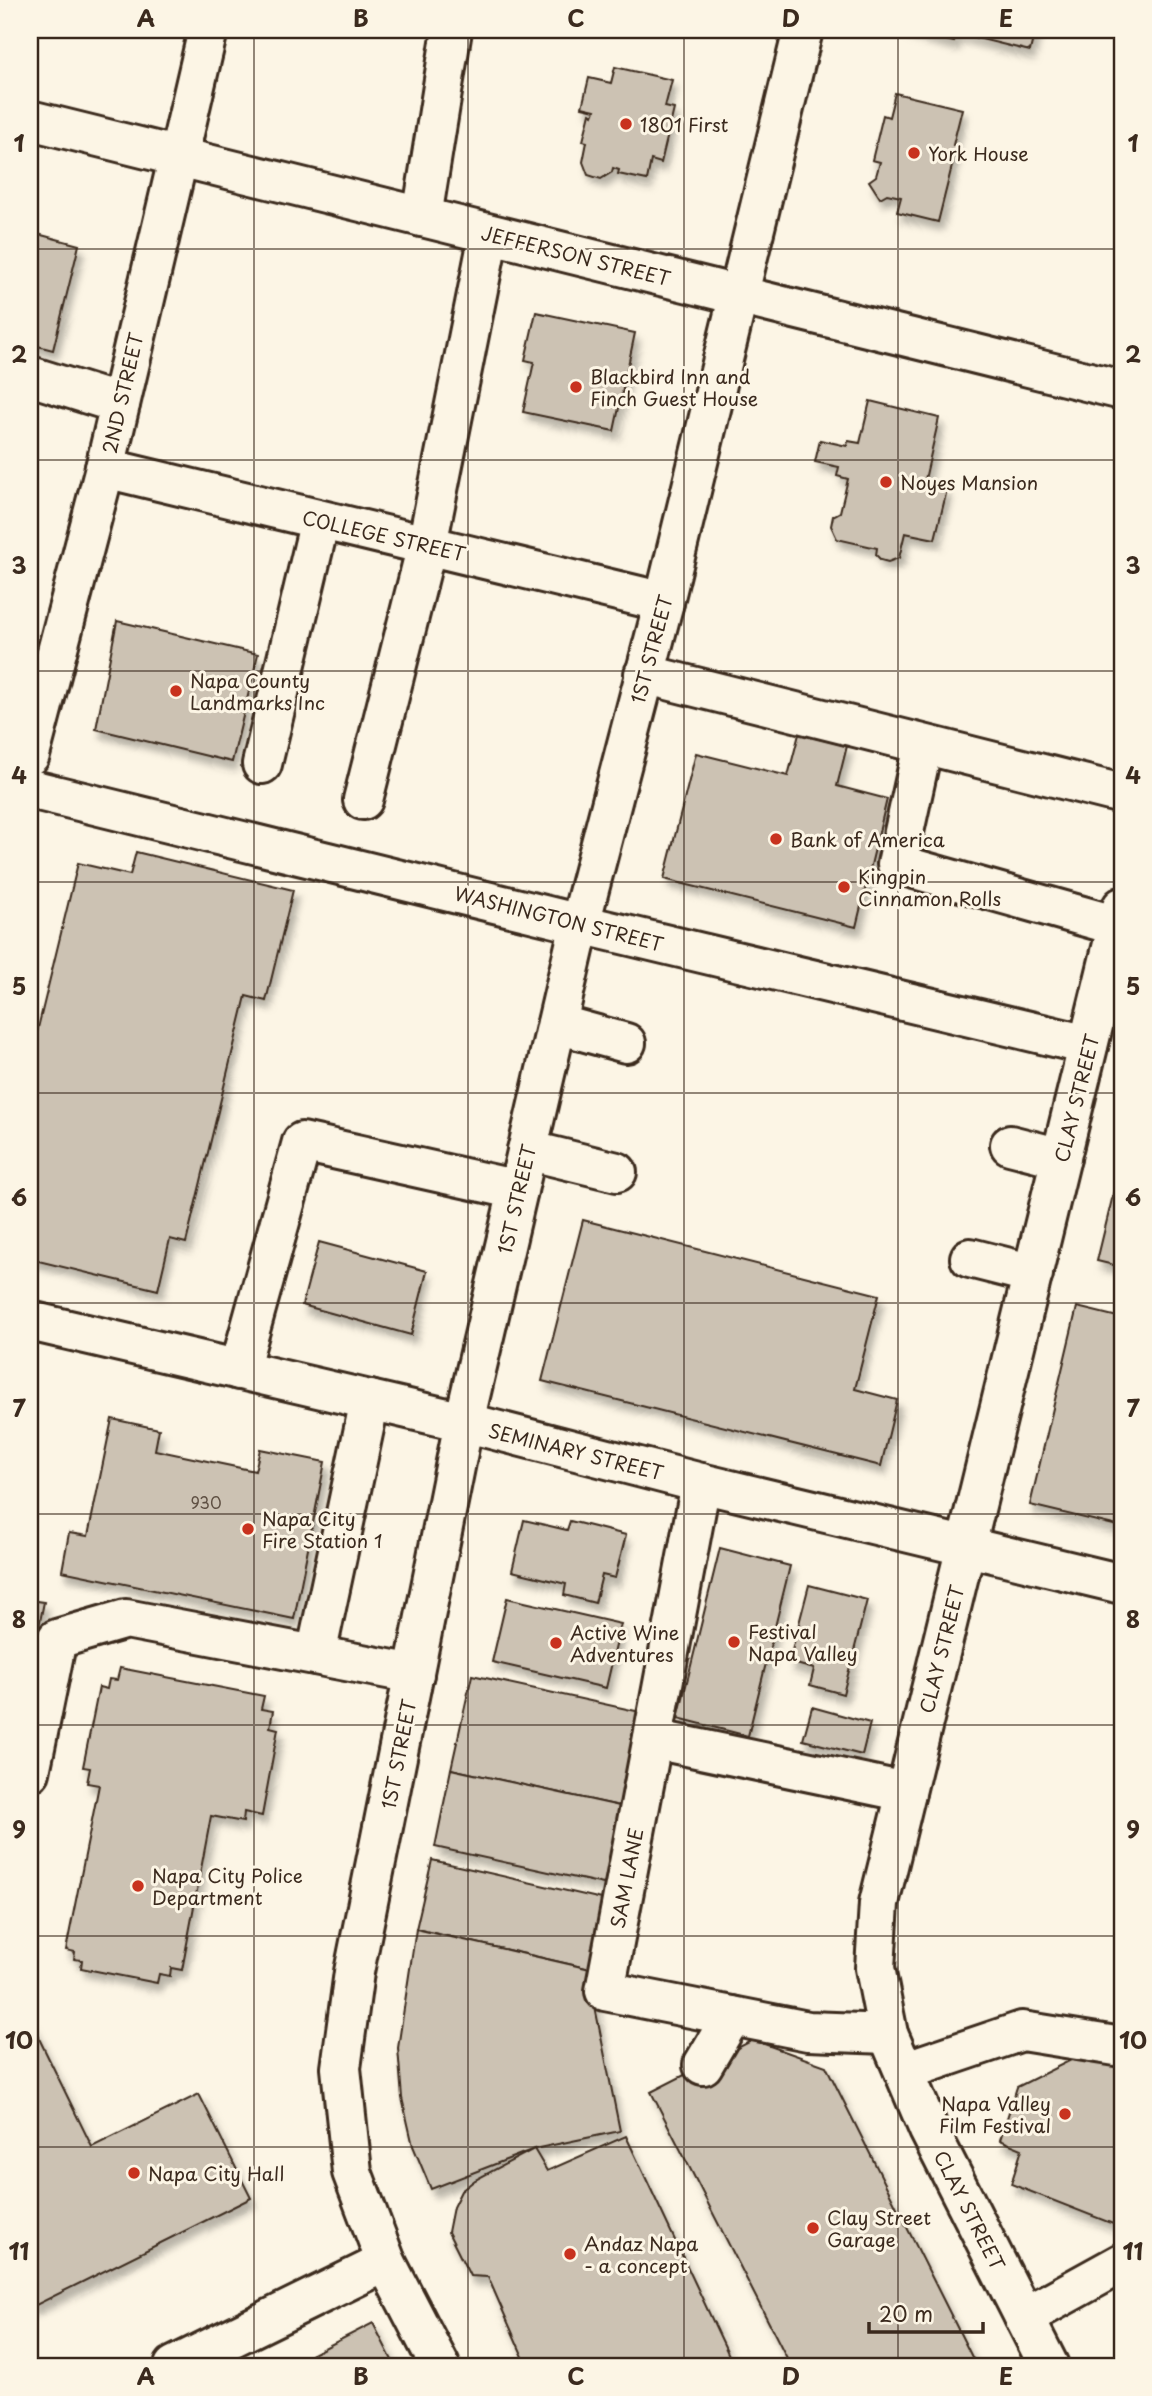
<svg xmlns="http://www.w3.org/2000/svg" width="1152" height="2396" viewBox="0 0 1152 2396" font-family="'Playpen Sans',sans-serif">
  <defs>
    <filter id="shadow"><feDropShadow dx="4.5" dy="8" stdDeviation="3.5" flood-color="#0004"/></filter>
  </defs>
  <rect width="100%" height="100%" fill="#fcf5e5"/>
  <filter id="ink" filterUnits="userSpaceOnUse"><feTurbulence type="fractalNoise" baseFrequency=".0143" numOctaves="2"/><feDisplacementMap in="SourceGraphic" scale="14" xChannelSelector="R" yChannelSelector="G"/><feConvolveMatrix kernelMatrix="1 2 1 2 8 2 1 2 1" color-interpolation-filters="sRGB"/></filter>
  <g filter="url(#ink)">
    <g fill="#ccc2b3" stroke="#3b2a1e" stroke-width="2" filter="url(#shadow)">
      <polygon points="905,30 1035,30 1030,51 957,33 954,42"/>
      <polygon points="615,67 672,80 665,107 674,109 661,163 651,160 647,180 618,174 619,170 613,168 612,172 601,179 588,175 583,162 587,142 583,141 590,113 593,115 595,110 582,107 589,78 611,83"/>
      <polygon points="895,93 962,109 953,145 957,146 938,222 897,212 901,197 887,194 880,198 869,181 876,176 880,162 872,160 883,115 889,117"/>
      <polygon points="30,232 79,245 53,350 30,344"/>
      <polygon points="536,312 635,333 614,431 523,412 534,362 525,360"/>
      <polygon points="870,401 939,418 924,484 947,490 935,539 905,533 899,558 888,562 881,560 876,555 877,548 837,539 831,526 833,516 840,512 848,479 837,476 839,467 815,462 820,440 847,446 848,441 860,443"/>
      <polygon points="117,621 258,654 232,762 96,729"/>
      <polygon points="799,734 847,746 837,786 887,799 856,927 664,879 696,753 788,776"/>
      <polygon points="136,852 293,890 266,1001 246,996 186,1243 170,1239 158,1290 30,1259 30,1061 78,863 130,875"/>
      <polygon points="1122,1158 1122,1267 1097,1261"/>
      <polygon points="583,1220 879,1295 855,1389 897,1400 881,1466 542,1381"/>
      <polygon points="319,1242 427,1271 411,1335 302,1305"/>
      <polygon points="1077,1307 1122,1318 1122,1527 1030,1505"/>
      <polygon points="112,1419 159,1429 155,1450 255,1471 260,1449 325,1462 294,1619 62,1571 69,1533 88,1536"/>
      <polygon points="524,1520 567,1530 570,1521 626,1535 615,1578 602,1575 595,1603 564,1595 566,1584 512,1571"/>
      <polygon points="720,1548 790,1566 748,1736 678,1718"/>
      <polygon points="809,1585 867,1600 843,1694 810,1685 814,1669 789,1662"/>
      <polygon points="507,1598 621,1624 606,1688 492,1662"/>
      <polygon points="30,1600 44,1602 30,1670"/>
      <polygon points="120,1668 264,1696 261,1709 273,1711 270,1727 278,1729 262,1816 244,1812 243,1822 211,1816 182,1970 171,1968 170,1976 159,1974 157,1983 81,1968 82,1960 74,1959 75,1952 66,1950 99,1785 87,1783 90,1768 83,1767 99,1687 107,1689 109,1679 117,1680"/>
      <polygon points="472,1675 645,1713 624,1807 451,1769"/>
      <polygon points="812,1707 870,1723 862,1755 803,1740"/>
      <polygon points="451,1769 624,1807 608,1885 435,1847"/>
      <polygon points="432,1860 615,1902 599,1971 416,1929"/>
      <polygon points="416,1929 599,1971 595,2007 620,2131 534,2149 431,2189 413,2146 402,2098 398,2048"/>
      <polygon points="30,2020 92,2147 199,2094 251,2198 30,2308"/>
      <polygon points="753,2040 826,2066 975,2363 968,2366 791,2366 651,2092"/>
      <polygon points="1083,2054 1122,2066 1122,2220 1113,2224 1011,2184 1022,2149 1000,2140 1017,2087"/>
      <polygon points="626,2136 734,2366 527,2366 488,2277 470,2276 448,2232 453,2207 461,2191 475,2180 534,2149 547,2171"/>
      <polygon points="373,2323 395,2366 289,2366"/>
    </g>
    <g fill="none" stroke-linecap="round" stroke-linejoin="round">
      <g stroke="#3b2a1e" stroke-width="44">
        <g id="minor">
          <polyline points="422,217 452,30"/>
          <polyline points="30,376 120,404"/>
          <polyline points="105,468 664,602"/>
          <polyline points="644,674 1122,794"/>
          <polyline points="923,745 897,864 1118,926"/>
          <polyline points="30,755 105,468 179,155"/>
          <polyline points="262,764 320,520"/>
          <polyline points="30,789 580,924 1088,1045"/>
          <polyline points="363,800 427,545 489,234"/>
          <polyline points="557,1024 626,1043"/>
          <polyline points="1010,1145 1061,1158"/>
          <polyline points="527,1150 617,1172"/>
          <polyline points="970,1258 1033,1274"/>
          <polyline points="30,1321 464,1422 701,1483 1122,1584"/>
          <polyline points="239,1370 302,1142 518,1190"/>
          <polyline points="701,1483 605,1991 808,2031 888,2034"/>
          <polyline points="316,1655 370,1400"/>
          <polyline points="653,1739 906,1792"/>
          <polyline points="30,1772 57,1639 126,1619 414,1674"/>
          <polyline points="703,2065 732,2016"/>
          <polyline points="904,2071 1022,2031 1122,2047"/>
          <polyline points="1024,2317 1122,2263"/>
          <polyline points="174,2366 386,2262"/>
          <polyline points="1049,2366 929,2130 888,2034 875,1968 879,1903 1122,907"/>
        </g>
      </g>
      <g stroke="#3b2a1e" stroke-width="44">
        <g id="major">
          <polyline points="30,120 1122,390"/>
          <polyline points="179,155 208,30"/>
          <polyline points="440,2366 386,2262 352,2172 341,2068 354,1972 464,1422 580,924 664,602 803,30"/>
        </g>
      </g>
      <use href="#minor" stroke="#fcf5e5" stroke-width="38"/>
      <use href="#major" stroke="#fcf5e5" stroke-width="38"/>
    </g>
  </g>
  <path fill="none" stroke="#3b2a1e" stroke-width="2" stroke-opacity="0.55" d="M 254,30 L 254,2366M 468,30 L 468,2366M 684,30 L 684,2366M 898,30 L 898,2366M 30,249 L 1122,249M 30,460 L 1122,460M 30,671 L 1122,671M 30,882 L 1122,882M 30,1093 L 1122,1093M 30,1303 L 1122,1303M 30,1514 L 1122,1514M 30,1725 L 1122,1725M 30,1936 L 1122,1936M 30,2147 L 1122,2147"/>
  <g fill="#c8321e" stroke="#fcf5e5" stroke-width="2.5">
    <circle cx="626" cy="124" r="7"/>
    <circle cx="914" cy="153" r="7"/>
    <circle cx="576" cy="387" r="7"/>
    <circle cx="886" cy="482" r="7"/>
    <circle cx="176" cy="691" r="7"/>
    <circle cx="776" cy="839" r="7"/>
    <circle cx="844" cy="887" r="7"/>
    <circle cx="248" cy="1529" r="7"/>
    <circle cx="734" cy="1642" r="7"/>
    <circle cx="556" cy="1643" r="7"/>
    <circle cx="138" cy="1886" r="7"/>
    <circle cx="1065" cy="2114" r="7"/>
    <circle cx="134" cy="2173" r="7"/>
    <circle cx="813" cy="2228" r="7"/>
    <circle cx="570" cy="2254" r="7"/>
  </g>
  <g text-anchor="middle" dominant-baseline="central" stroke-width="6" stroke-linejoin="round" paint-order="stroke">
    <g font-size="16" fill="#5f5043">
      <text x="206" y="1502">930</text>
    </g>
    <g font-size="19" fill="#3b2a1e" stroke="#fcf5e5" text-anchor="start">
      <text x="640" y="124">1801 First</text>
      <text x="928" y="153">York House</text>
      <text x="590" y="376">Blackbird Inn and<tspan x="590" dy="22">Finch Guest House</tspan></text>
      <text x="900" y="482">Noyes Mansion</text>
      <text x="190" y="680">Napa County<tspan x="190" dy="22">Landmarks Inc</tspan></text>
      <text x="790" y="839">Bank of America</text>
      <text x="858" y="876">Kingpin<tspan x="858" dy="22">Cinnamon Rolls</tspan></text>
      <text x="262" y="1518">Napa City<tspan x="262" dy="22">Fire Station 1</tspan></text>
      <text x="748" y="1631">Festival<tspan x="748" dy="22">Napa Valley</tspan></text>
      <text x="570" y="1632">Active Wine<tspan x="570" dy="22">Adventures</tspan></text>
      <text x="152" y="1875">Napa City Police<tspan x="152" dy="22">Department</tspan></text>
      <text x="1051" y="2103" text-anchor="end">Napa Valley<tspan x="1051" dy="22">Film Festival</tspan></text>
      <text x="148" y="2173">Napa City Hall</text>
      <text x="827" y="2217">Clay Street<tspan x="827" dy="22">Garage</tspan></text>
      <text x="584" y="2243">Andaz Napa<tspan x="584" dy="22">- a concept</tspan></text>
    </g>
    <g font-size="19" fill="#3b2a1e" stroke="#fcf5e5">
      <text transform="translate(576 255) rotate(14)">JEFFERSON STREET</text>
      <text transform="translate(122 393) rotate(-77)">2ND STREET</text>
      <text transform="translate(384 535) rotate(13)">COLLEGE STREET</text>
      <text transform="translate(651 649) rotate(-75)">1ST STREET</text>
      <text transform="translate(559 918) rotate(14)">WASHINGTON STREET</text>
      <text transform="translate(1076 1098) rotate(-76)">CLAY STREET</text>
      <text transform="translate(516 1199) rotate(-77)">1ST STREET</text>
      <text transform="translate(576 1451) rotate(14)">SEMINARY STREET</text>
      <text transform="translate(941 1649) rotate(-76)">CLAY STREET</text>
      <text transform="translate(398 1754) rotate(-79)">1ST STREET</text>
      <text transform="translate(626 1878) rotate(-79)">SAM LANE</text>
      <text transform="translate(970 2210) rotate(63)">CLAY STREET</text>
    </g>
  </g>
  <rect width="1152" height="2396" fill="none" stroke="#fcf5e5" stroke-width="77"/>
  <path d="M869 2322v10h114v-10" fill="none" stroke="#3b2a1e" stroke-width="3.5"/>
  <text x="879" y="2322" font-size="21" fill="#3b2a1e" stroke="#fcf5e5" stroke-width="5" paint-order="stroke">20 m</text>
  <rect x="38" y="38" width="1076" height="2320" fill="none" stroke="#3b2a1e" stroke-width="2.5"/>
  <g font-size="23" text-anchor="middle" font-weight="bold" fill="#3b2a1e">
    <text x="146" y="27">A</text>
    <text x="361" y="27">B</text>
    <text x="576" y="27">C</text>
    <text x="791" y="27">D</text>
    <text x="1006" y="27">E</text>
    <text x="19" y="152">1</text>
    <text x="1133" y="152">1</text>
    <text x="19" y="363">2</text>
    <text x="1133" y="363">2</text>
    <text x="19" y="574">3</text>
    <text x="1133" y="574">3</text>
    <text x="19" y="784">4</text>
    <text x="1133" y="784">4</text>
    <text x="19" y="995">5</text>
    <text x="1133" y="995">5</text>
    <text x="19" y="1206">6</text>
    <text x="1133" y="1206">6</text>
    <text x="19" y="1417">7</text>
    <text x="1133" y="1417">7</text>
    <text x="19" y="1628">8</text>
    <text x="1133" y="1628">8</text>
    <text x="19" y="1838">9</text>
    <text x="1133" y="1838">9</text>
    <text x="19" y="2049">10</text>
    <text x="1133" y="2049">10</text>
    <text x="19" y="2260">11</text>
    <text x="1133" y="2260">11</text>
    <text x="146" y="2385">A</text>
    <text x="361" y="2385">B</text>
    <text x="576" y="2385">C</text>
    <text x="791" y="2385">D</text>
    <text x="1006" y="2385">E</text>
  </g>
</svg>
